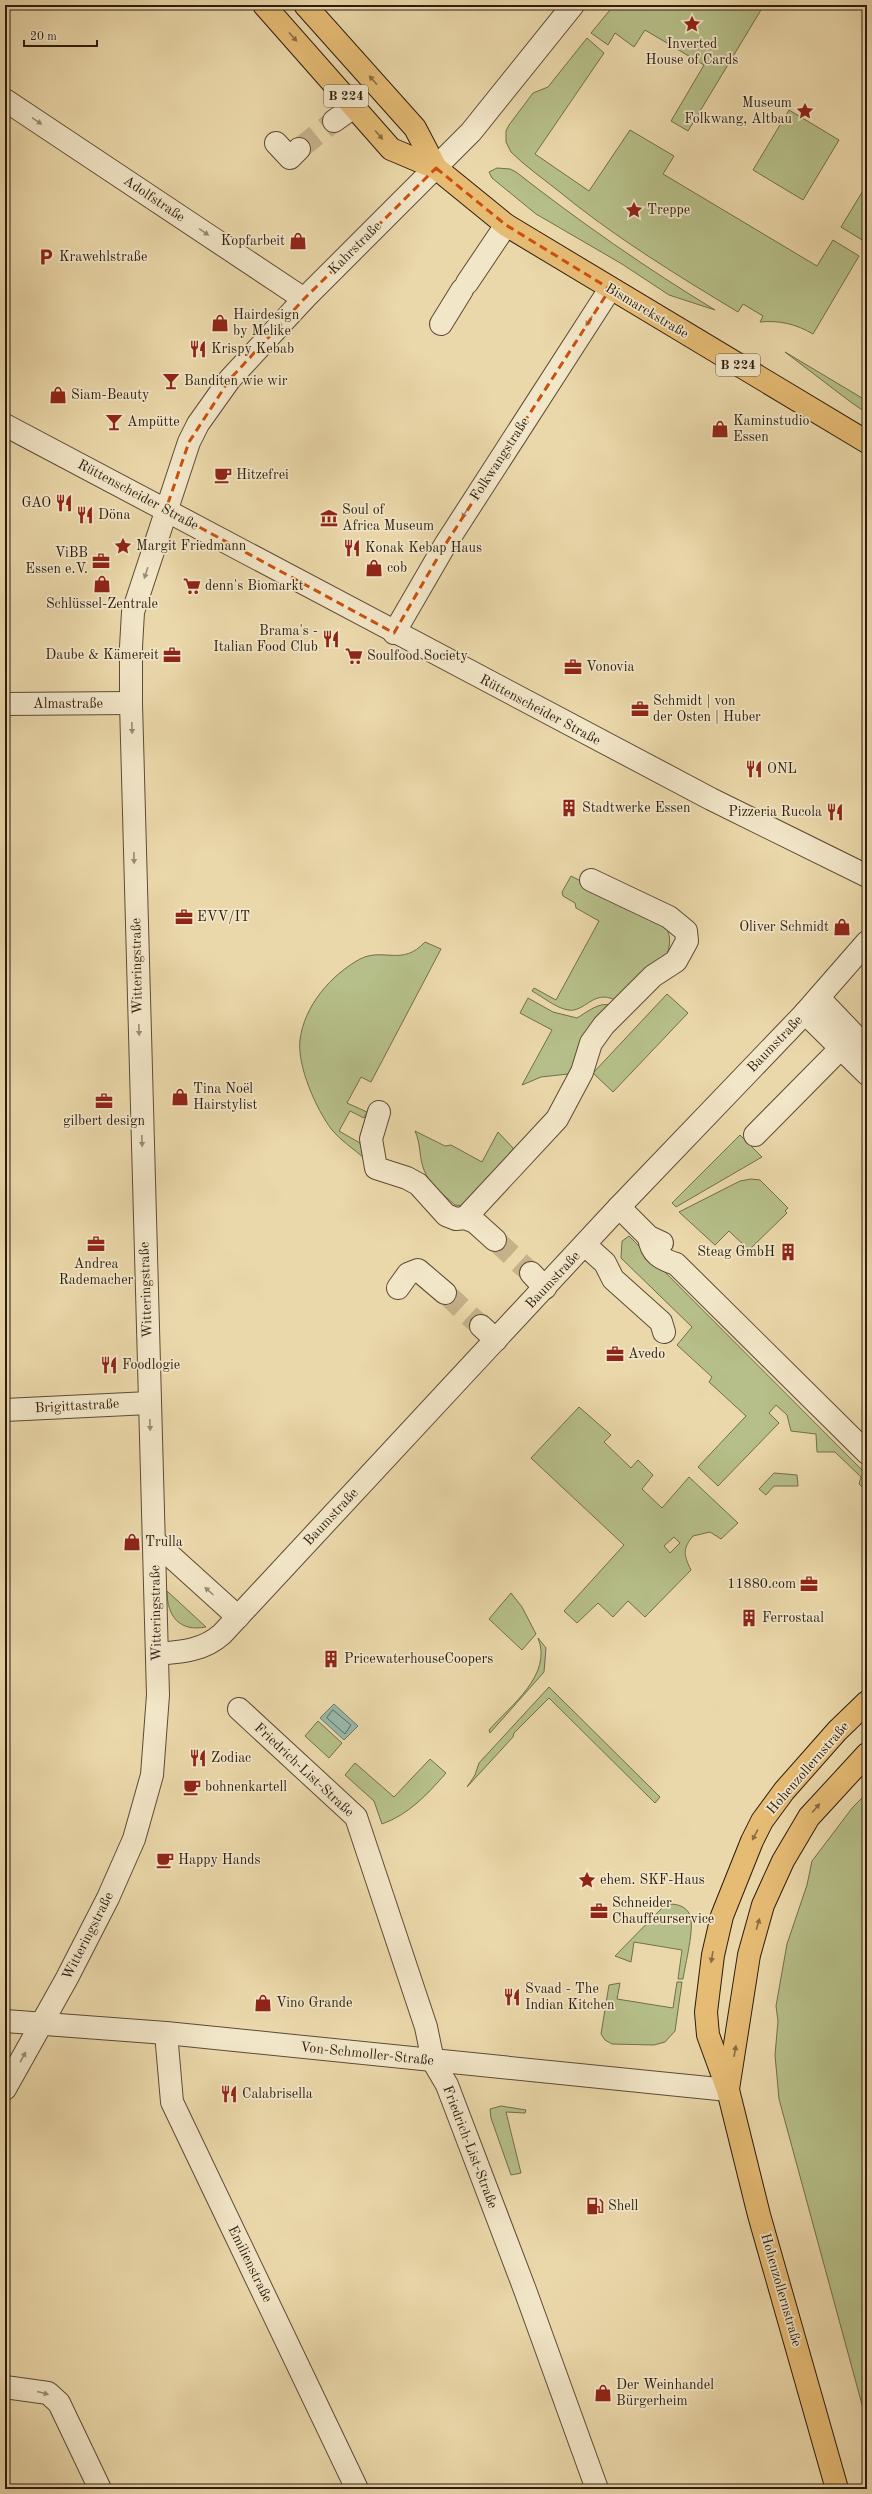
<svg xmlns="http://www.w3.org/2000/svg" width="872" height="2494" viewBox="0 0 872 2494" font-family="'Old Standard TT',serif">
  <rect width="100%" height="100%" fill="#ebd8aa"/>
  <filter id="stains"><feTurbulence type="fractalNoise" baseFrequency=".005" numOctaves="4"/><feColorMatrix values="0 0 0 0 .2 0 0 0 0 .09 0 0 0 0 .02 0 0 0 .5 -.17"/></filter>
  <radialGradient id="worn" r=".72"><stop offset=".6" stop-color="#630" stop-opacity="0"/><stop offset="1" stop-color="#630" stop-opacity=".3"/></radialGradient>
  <g fill="#b6bf89" stroke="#716e4c" fill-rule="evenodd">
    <polygon points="614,5 764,5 688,131 671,121 704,65 645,30 634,47 615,33 608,45 591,33"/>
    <path d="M 587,38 L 604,53 L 535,154 L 589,191 L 630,130 L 674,156 L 663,174 L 817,266 L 833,240 L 859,256 L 813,334 C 796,324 779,320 760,322 L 763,316 L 743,304 L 738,312 C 675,274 613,236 556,189 C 541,177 525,166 511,152 L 506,142 L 506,131 L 509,125 L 533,93 L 548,87 Z"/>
    <polygon points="789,110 839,140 803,200 753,170"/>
    <path d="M 497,168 L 510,169 L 516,172 C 580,222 646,268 715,310 L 669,295 L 622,264 L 536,214 L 492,178 L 489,172 Z"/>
    <polygon points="867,184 867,243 841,227"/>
    <polygon points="785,352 867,401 867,413 852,403"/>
    <path d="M 571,876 L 663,923 C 671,933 671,942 667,955 L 615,1000 C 593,989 585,1013 568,1010 C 556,1008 543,997 532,991 L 534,988 L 556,1000 L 599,921 L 576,908 L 575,903 L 563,896 L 562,892 Z"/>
    <path d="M 425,942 L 441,949 L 371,1082 L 361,1077 L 347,1103 L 367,1112 L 364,1118 L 350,1111 L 339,1131 L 360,1143 L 364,1158 C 354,1149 341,1141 332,1130 C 316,1109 297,1066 300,1040 C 304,1006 331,975 360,959 C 384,947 402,967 425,942 Z"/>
    <polygon points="667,994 688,1013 613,1092 593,1073"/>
    <path d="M 528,998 L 553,1012 L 577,1018 C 587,1012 599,1002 610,1005 L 568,1074 L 541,1077 L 522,1085 L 552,1030 L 520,1013 Z"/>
    <path d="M 415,1131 L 445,1146 L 451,1145 L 482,1162 L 498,1132 L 513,1148 L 514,1153 L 465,1206 L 455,1205 C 444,1195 429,1184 424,1170 C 419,1158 421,1144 415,1131 Z"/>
    <polygon points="740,1135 762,1157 676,1207 672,1203"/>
    <polygon points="751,1179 760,1180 788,1208 785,1211 787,1213 749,1250 729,1231 715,1245 679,1212 740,1181"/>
    <polygon points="629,1236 867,1475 867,1492 859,1484 861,1477 835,1452 817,1452 816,1434 791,1431 787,1415 776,1405 769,1413 779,1423 718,1486 698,1467 746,1416 709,1382 712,1377 677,1345 692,1327 621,1258 622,1241"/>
    <path d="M 579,1407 L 611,1435 L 604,1442 L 631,1468 L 638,1460 L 653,1475 L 642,1489 L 662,1508 L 689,1477 L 738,1523 L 721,1539 L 710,1532 L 693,1536 C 682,1549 684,1556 691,1570 L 645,1617 L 628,1601 L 613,1617 L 598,1603 L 577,1623 L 564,1611 L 624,1545 L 531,1458 ZM 674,1537 L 680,1543 L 670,1553 L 664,1546 Z"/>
    <polygon points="774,1473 797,1475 798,1486 774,1486 766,1495 759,1489"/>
    <path d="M 167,1591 L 206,1627 C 180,1632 167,1617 167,1591 Z"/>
    <polygon points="511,1593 522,1607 536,1634 522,1650 489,1619"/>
    <path d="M 538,1638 L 546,1648 L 544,1672 L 490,1733 L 489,1730 C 510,1706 553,1675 538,1638 Z"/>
    <polygon points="549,1687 660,1797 655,1803 549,1698 514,1733 513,1737 467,1787 475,1775 479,1763"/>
    <polygon points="318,1721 342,1743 329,1758 305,1736"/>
    <path d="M 430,1759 L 446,1773 C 428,1794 408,1815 382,1824 L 374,1801 L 345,1775 L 355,1763 L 394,1797 Z"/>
    <polygon points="867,1793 867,2423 779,2099 775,2055 778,2021 776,2006 787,1944 807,1885 812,1861 853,1807"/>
    <path d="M 669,1904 C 677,1904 686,1906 690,1915 C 695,1927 685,1965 683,1979 L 678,1979 L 682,1950 L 634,1942 L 631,1962 L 615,1956 L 663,1907 Z"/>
    <polygon points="677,1982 682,1982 675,2031 665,2042 654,2045 612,2044 605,2040 601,2034 609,1985 620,1983 617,1999 673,2008"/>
    <polygon points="501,2106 526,2110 525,2113 506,2112 521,2173 511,2175 491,2118 490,2109"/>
  </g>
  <polygon fill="#98b9ac" stroke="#6d7a6d" points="334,1704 358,1726 344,1740 320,1718"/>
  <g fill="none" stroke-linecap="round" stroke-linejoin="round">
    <polygon stroke="#626a5d" stroke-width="1" points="333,1710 351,1725 345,1734 327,1718"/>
    <g stroke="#c5b28b" stroke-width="22" stroke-dasharray="22 11" stroke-linecap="butt">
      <polyline points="299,149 334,121"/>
      <polyline points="495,1240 531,1273"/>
      <polyline points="445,1293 481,1326"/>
    </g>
    <g stroke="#5c4b35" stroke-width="24">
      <g id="minor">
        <polyline points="5,100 304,299"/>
        <polyline points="334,121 355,106"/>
        <polyline points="276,143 290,158 299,149"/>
        <polyline points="467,283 506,225"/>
        <polyline points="441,324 462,290"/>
        <polyline points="5,425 711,799 867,876"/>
        <polyline points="394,633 445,545 610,289"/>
        <polyline points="5,704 131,703"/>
        <polyline points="819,998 861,1042 848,1055"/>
        <polyline points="805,1013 867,1074"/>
        <polyline points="379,1112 371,1139 376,1168 407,1178 418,1184 446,1215 456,1219 465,1218 475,1222 495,1240"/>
        <polyline points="755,1135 841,1048"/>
        <polyline points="619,1207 649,1237 662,1243"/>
        <polyline points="465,1218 557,1119 582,1072 591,1043 604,1025 653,976 676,961 687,941 686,931 669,917 591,880"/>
        <path d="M 649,1237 C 651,1254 661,1259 676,1264 L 867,1453"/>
        <polyline points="585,1245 605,1263 613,1279 661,1322 664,1332"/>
        <polyline points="531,1273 545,1288"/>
        <polyline points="398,1288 408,1274 418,1270 445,1293"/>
        <polyline points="481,1326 496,1340"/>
        <polyline points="5,1410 149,1403"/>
        <polyline points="154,1541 238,1617"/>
        <path d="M 157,1654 C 181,1652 203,1651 222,1634 L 619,1207 L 805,1013 L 867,942"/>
        <polyline points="239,1709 356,1817 426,2027 433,2061 447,2085 525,2290 597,2489"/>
        <polyline points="5,2021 166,2033 728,2090"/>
        <polyline points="166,2033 172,2102 357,2489"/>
        <polyline points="5,2089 67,1978 108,1898 134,1839 152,1775 158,1695 131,703 131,647 133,612 189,442 198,424 230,379 304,299 471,132 573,5"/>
        <polyline points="5,2387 48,2393 59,2403 100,2489"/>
      </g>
    </g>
    <g stroke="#2c1c0e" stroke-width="24">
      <g id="major">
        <polyline points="264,5 391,149 436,168 506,225 867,442"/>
        <polyline points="305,5 415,128 436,168"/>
        <polyline points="728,2089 749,1955 763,1905 783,1861 809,1817 867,1754"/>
        <polyline points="837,2489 759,2215 728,2090 708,2035 706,2012 713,1955 722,1916 752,1841 762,1821 784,1791 837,1731 867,1702"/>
      </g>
    </g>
    <use href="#minor" stroke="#f2e6c8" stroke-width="22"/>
    <use href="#major" stroke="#e6bc75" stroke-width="22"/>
  </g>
  <defs><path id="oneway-solid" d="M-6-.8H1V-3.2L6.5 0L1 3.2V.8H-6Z"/></defs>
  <g fill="#896c42">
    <use href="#oneway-solid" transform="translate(293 37) rotate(48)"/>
    <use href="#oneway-solid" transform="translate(373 80) rotate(-132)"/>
    <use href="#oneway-solid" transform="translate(379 135) rotate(49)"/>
    <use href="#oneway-solid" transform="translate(816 1808) rotate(-49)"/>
    <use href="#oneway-solid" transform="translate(755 1835) rotate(118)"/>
    <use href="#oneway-solid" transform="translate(758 1924) rotate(-74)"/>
    <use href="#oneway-solid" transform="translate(712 1957) rotate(99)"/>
    <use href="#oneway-solid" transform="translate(735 2051) rotate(-80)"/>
  </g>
  <g fill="#998b74">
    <use href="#oneway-solid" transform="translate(37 121) rotate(34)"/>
    <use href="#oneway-solid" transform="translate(204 232) rotate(34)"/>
    <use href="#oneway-solid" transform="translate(589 321) rotate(123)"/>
    <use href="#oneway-solid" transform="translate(465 513) rotate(122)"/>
    <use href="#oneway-solid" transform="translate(146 573) rotate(108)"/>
    <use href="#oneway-solid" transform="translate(132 728) rotate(88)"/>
    <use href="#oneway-solid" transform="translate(134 858) rotate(89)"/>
    <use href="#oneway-solid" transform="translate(139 1030) rotate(88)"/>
    <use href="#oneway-solid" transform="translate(142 1141) rotate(88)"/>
    <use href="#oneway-solid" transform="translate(150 1425) rotate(88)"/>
    <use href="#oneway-solid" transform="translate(209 1591) rotate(-138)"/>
    <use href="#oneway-solid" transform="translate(23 2057) rotate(-61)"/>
    <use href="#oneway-solid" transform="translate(43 2393) rotate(15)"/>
  </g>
  <path fill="none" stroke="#cc500c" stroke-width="3" stroke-dasharray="8 5" stroke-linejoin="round" d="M 436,168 L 506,225 L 610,289 L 445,545 L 394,633 L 166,509 L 189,442 L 230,379 L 304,299 Z"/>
  <defs>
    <g id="sight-bare" transform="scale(1.38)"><path d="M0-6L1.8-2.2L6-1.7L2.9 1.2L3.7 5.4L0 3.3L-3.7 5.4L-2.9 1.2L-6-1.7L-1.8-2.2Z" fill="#8f2418" stroke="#f2e6c8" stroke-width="2.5" paint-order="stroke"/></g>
    <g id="shop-bare" transform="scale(1.38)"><path d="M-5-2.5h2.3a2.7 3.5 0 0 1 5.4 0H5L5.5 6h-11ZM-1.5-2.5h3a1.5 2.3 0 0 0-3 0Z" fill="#8f2418" stroke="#f2e6c8" stroke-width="2.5" paint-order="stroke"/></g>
    <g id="parking-bare" transform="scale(1.38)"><path d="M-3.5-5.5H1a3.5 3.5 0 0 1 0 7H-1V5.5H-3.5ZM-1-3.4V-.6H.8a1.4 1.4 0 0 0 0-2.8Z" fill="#8f2418" stroke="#f2e6c8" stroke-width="2.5" paint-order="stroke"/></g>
    <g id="restaurant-bare" transform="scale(1.38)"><path d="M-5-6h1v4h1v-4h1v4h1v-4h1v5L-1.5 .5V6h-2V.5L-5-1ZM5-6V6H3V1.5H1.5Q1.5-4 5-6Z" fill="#8f2418" stroke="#f2e6c8" stroke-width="2.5" paint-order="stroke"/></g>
    <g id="bar-bare" transform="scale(1.38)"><path d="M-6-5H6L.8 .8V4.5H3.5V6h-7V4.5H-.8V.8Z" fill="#8f2418" stroke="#f2e6c8" stroke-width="2.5" paint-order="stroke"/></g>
    <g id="cafe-bare" transform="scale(1.38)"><path d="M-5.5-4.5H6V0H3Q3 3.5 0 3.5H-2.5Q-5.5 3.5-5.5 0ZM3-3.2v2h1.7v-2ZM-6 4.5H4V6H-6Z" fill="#8f2418" stroke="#f2e6c8" stroke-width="2.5" paint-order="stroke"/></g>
    <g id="museum-bare" transform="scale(1.38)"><path d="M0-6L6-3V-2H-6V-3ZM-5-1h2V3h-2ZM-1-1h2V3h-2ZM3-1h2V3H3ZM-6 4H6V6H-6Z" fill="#8f2418" stroke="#f2e6c8" stroke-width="2.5" paint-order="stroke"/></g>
    <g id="office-bare" transform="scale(1.38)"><path d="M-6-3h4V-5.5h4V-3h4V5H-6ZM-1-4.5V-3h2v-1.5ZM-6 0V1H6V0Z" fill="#8f2418" stroke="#f2e6c8" stroke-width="2.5" paint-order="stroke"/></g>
    <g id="supermarket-bare" transform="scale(1.38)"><path d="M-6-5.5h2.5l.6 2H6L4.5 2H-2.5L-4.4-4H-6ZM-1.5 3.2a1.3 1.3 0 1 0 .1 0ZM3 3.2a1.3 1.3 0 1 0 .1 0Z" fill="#8f2418" stroke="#f2e6c8" stroke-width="2.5" paint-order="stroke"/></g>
    <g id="building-bare" transform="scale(1.38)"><path d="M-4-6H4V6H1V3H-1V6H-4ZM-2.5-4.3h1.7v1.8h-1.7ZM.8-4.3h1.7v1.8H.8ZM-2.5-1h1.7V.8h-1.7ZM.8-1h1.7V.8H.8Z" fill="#8f2418" stroke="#f2e6c8" stroke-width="2.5" paint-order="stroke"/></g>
    <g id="fuel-bare" transform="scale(1.38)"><path d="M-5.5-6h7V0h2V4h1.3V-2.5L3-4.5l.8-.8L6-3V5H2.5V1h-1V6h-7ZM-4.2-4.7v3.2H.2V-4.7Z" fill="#8f2418" stroke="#f2e6c8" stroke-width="2.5" paint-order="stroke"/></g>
  </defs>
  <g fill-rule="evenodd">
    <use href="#sight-bare" x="692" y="24"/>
    <use href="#sight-bare" x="805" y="111"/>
    <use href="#sight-bare" x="634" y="210"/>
    <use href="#shop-bare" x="298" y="241"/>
    <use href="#parking-bare" x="46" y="257"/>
    <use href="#shop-bare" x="220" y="323"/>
    <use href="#restaurant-bare" x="198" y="349"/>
    <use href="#bar-bare" x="171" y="381"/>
    <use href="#shop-bare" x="58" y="395"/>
    <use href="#bar-bare" x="114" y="422"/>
    <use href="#shop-bare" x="720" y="429"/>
    <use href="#cafe-bare" x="223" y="475"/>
    <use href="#restaurant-bare" x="64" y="503"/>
    <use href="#restaurant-bare" x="85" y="515"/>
    <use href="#museum-bare" x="329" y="518"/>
    <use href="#sight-bare" x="123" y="546"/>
    <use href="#restaurant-bare" x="352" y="548"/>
    <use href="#office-bare" x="101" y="561"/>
    <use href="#shop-bare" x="374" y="568"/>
    <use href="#shop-bare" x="102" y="584"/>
    <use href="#supermarket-bare" x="192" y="586"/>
    <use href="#restaurant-bare" x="331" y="639"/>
    <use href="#office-bare" x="172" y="655"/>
    <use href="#supermarket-bare" x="354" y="656"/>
    <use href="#office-bare" x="573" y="667"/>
    <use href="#office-bare" x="640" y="709"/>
    <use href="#restaurant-bare" x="754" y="769"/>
    <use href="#building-bare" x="569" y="808"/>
    <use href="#restaurant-bare" x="835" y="812"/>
    <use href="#office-bare" x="184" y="917"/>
    <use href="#shop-bare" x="842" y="927"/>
    <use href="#shop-bare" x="180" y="1097"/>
    <use href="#office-bare" x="104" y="1101"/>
    <use href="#office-bare" x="96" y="1244"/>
    <use href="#building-bare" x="788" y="1252"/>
    <use href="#office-bare" x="615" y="1354"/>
    <use href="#restaurant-bare" x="109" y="1365"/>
    <use href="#shop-bare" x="132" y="1542"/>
    <use href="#office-bare" x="809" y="1584"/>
    <use href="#building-bare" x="749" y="1618"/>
    <use href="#building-bare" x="331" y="1659"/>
    <use href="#restaurant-bare" x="198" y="1758"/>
    <use href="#cafe-bare" x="192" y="1787"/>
    <use href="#cafe-bare" x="165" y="1860"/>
    <use href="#sight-bare" x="587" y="1880"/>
    <use href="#office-bare" x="599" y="1911"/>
    <use href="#restaurant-bare" x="512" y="1997"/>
    <use href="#shop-bare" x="263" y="2003"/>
    <use href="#restaurant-bare" x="229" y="2094"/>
    <use href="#fuel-bare" x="595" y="2206"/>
    <use href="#shop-bare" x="603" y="2393"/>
  </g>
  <g text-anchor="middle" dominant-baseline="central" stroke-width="3.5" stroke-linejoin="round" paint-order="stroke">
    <g fill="#f2e6c8" stroke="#675946" stroke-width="1">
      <rect x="324" y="85" width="44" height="22" rx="3"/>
      <rect x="716" y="354" width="44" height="22" rx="3"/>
    </g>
    <g font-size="13" font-weight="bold" fill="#2c1c0e">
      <text x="346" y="96">B 224</text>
      <text x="738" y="365">B 224</text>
    </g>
    <g font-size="14" fill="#2c1c0e" stroke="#f2e6c8" text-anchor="start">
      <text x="692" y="44" text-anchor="middle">Inverted<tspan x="692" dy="16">House of Cards</tspan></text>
      <text x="792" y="103" text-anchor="end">Museum<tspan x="792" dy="16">Folkwang, Altbau</tspan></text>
      <text x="647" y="210">Treppe</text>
      <text x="285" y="241" text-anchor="end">Kopfarbeit</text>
      <text x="59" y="257">Krawehlstraße</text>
      <text x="233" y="315">Hairdesign<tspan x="233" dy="16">by Melike</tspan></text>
      <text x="211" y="349">Krispy Kebab</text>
      <text x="184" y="381">Banditen wie wir</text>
      <text x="71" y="395">Siam-Beauty</text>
      <text x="733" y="421">Kaminstudio<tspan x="733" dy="16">Essen</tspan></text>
      <text x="127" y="422">Ampütte</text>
      <text x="236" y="475">Hitzefrei</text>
      <text x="51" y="503" text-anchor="end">GAO</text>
      <text x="342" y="510">Soul of<tspan x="342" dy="16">Africa Museum</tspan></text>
      <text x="98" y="515">Döna</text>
      <text x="136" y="546">Margit Friedmann</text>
      <text x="365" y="548">Konak Kebap Haus</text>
      <text x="88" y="553" text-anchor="end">ViBB<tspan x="88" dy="16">Essen e.V.</tspan></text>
      <text x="387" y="568">cob</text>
      <text x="205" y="586">denn's Biomarkt</text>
      <text x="102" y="604" text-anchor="middle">Schlüssel-Zentrale</text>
      <text x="318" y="631" text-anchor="end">Brama's -<tspan x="318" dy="16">Italian Food Club</tspan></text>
      <text x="159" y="655" text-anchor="end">Daube &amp; Kämereit</text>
      <text x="367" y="656">Soulfood Society</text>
      <text x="586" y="667">Vonovia</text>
      <text x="653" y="701">Schmidt | von<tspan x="653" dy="16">der Osten | Huber</tspan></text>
      <text x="767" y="769">ONL</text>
      <text x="582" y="808">Stadtwerke Essen</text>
      <text x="822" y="812" text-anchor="end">Pizzeria Rucola</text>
      <text x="197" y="917">EVV/IT</text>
      <text x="829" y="927" text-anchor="end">Oliver Schmidt</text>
      <text x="193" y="1089">Tina Noël<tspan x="193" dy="16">Hairstylist</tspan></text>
      <text x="104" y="1121" text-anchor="middle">gilbert design</text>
      <text x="775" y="1252" text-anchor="end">Steag GmbH</text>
      <text x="96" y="1264" text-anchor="middle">Andrea<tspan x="96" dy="16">Rademacher</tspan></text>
      <text x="628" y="1354">Avedo</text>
      <text x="122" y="1365">Foodlogie</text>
      <text x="145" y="1542">Trulla</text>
      <text x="796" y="1584" text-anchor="end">11880.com</text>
      <text x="762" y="1618">Ferrostaal</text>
      <text x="344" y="1659">PricewaterhouseCoopers</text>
      <text x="211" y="1758">Zodiac</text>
      <text x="205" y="1787">bohnenkartell</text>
      <text x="178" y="1860">Happy Hands</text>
      <text x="600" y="1880">ehem. SKF-Haus</text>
      <text x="612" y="1903">Schneider<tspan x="612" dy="16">Chauffeurservice</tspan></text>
      <text x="525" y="1989">Svaad - The<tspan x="525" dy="16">Indian Kitchen</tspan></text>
      <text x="276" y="2003">Vino Grande</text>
      <text x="242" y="2094">Calabrisella</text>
      <text x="608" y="2206">Shell</text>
      <text x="616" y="2385">Der Weinhandel<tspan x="616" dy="16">Bürgerheim</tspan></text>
    </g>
    <g font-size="14" fill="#2c1c0e" stroke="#f2e6c8">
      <text transform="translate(154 199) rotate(34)">Adolfstraße</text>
      <text transform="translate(355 248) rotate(-45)">Kahrstraße</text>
      <text transform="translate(647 311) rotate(31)">Bismarckstraße</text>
      <text transform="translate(500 459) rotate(-57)">Folkwangstraße</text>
      <text transform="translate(138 495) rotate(28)">Rüttenscheider Straße</text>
      <text x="68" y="704">Almastraße</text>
      <text transform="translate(540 710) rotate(28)">Rüttenscheider Straße</text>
      <text transform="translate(137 966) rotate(-91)">Witteringstraße</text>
      <text transform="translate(775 1044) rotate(-46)">Baumstraße</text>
      <text transform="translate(553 1280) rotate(-47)">Baumstraße</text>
      <text transform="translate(146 1290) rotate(-92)">Witteringstraße</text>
      <text transform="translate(77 1406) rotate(-3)">Brigittastraße</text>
      <text transform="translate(331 1517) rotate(-47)">Baumstraße</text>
      <text transform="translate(156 1613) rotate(-91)">Witteringstraße</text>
      <text transform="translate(808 1768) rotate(-49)">Hohenzollernstraße</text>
      <text transform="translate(304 1770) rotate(43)">Friedrich-List-Straße</text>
      <text transform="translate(88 1936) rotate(-63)">Witteringstraße</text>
      <text transform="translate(367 2054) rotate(6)">Von-Schmoller-Straße</text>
      <text transform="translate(470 2147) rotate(69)">Friedrich-List-Straße</text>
      <text transform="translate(250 2264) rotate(64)">Emilienstraße</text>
      <text transform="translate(781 2290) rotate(74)">Hohenzollernstraße</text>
    </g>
  </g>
  <rect width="872" height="2494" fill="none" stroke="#ebd8aa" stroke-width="20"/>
  <rect x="6" y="6" width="860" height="2482" fill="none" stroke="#2c1c0e" stroke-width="2"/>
  <rect x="10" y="10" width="852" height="2474" fill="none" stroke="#2c1c0e"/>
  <path d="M24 40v6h73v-6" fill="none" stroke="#2c1c0e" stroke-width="2"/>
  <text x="30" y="40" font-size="12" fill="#2c1c0e" stroke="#f2e6c8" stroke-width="3" paint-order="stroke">20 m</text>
  <rect width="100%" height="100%" filter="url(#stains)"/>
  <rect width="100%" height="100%" fill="url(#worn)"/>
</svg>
